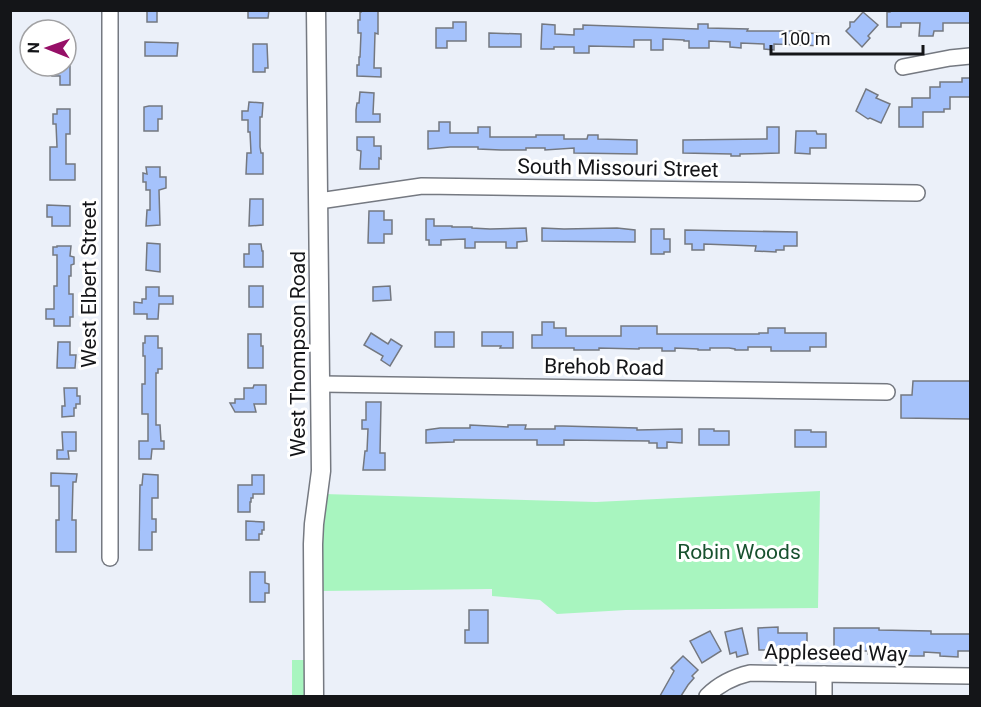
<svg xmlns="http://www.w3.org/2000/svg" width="981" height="707" viewBox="0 0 981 707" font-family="Roboto,sans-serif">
  <rect width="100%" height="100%" fill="#ebf0f9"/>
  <g fill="#a8f5bf">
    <polygon points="820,491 818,608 626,610 557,614 540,600 492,596 492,589 321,591 324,494 596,502"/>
    <rect x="292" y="660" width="13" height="36"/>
  </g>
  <g fill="#a5c2fb" stroke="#747880" stroke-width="1.5">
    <rect x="147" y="10" width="10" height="12"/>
    <polygon points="248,10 269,10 268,18 248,18"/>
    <polygon points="361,10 378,10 378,34 375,33 374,68 381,68 381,77 357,76 357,65 359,65 359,57 360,57 361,33 358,33 358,20 360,20 360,12 361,12"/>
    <polygon points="890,10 970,10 970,23 943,23 943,31 934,31 933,36 919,36 920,23 901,23 901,27 887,27 887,12 890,12"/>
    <polygon points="863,12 878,25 868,36 870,38 862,47 846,31 850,27 850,22 854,22"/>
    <polygon points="453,22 466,22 466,41 447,41 447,48 436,48 436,28 453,28"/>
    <polygon points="542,24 555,25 555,34 574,35 574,29 583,29 583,25 698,29 698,24 708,24 708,28 748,29 747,31 807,31 807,33 825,34 825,46 774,44 774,50 764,49 764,44 741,43 741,48 730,47 730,42 709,41 709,48 689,48 689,41 684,41 684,40 663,39 663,50 651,50 651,40 634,40 634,47 589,46 589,53 574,53 574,47 554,47 554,49 541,49"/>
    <polygon points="489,33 521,34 521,47 489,47"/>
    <polygon points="145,42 178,43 177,56 145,56"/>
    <polygon points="253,44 267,44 268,68 265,68 265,72 253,72"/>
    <polygon points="52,66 70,66 70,85 60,85 60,76 52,76"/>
    <polygon points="962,78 970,78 970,97 950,97 950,109 944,109 944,112 923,112 923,127 899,127 899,107 912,107 912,98 930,98 930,87 940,87 940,82 962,82"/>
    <polygon points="866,89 878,95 876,98 890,104 881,123 870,118 868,119 856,111"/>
    <polygon points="360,92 374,93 373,114 380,114 380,122 356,122 356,110 357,103 359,103"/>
    <polygon points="249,102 263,103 262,117 260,117 260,147 261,153 263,153 263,174 246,174 247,153 251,153 250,132 248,132 248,120 242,120 242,111 248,111"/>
    <polygon points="149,106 162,106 162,119 158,119 158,131 144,131 144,107"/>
    <polygon points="57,109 70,109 70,134 66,134 66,164 75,164 75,180 50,180 50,147 57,147 56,124 53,124 53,114 57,114"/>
    <polygon points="439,122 450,122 450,133 478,133 478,127 490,127 490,137 536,137 536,135 564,135 564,139 587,139 588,135 598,135 598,139 637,140 637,154 574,153 574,148 545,150 545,148 526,148 526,150 501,150 478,149 478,147 450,147 428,149 428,131 439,131"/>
    <polygon points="767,127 779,127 779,153 740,154 740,156 731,156 731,154 683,153 683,140 767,139"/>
    <polygon points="796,131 816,131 817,134 826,134 826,148 810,148 810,154 795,153"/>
    <polygon points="357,137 374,137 374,146 381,146 381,159 379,158 379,169 360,169 361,151 357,150"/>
    <polygon points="146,167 160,167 160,177 166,177 166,188 159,190 160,225 146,226 147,210 150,210 150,190 146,190 146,182 143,182 143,173 147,174"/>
    <polygon points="250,199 263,199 263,225 249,226"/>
    <polygon points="47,205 70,206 70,226 52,226 52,217 47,217"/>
    <polygon points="369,211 384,211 384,220 392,220 392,234 384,234 384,243 368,243"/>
    <polygon points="426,219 434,219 434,226 452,226 452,227 472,227 472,228 490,229 526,228 527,241 517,242 517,248 506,248 506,242 475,242 475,248 465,248 465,239 441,240 441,245 429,245 429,240 426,240"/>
    <polygon points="542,228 564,229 617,228 635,230 635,242 542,241"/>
    <polygon points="651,229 664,229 664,239 670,239 670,252 664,252 664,254 651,254"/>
    <polygon points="685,230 797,232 797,246 784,246 784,250 776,250 776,252 755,251 756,246 704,244 704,250 692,250 692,244 685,244"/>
    <polygon points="147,243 160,244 160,272 146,270"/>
    <polygon points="249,244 261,244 262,251 263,251 263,267 244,267 244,254 249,254"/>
    <polygon points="57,246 71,246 70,256 74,257 74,264 71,265 71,276 69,276 69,294 73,294 73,317 70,317 70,326 54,326 54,319 46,319 46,309 54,309 54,286 57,286 57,255 53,255 53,247 57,247"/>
    <rect x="249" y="286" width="14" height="21"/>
    <polygon points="390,286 391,300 373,301 373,287"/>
    <polygon points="146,287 159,287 159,296 173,296 173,304 159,304 158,319 147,319 147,314 134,314 134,302 142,303 142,299 146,299"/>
    <polygon points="542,322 554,322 554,328 566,328 566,336 621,336 621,326 657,326 657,334 759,334 759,333 768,333 768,328 785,328 785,333 826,333 826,347 810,347 810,351 771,351 771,347 748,347 748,350 735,350 735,349 729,348 710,348 710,350 698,350 698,349 675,348 675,351 662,351 662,348 639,348 639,349 599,348 599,350 574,350 574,348 532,348 532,335 542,335"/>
    <rect x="435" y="332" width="19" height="15"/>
    <polygon points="482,332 513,332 513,348 500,348 501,346 482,346"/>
    <polygon points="371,333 388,344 391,339 402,346 390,366 381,360 383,356 364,345"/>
    <polygon points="248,334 261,334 261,346 263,346 263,368 248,368"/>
    <polygon points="145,336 158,336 158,348 162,348 162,369 158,369 158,373 156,373 156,425 160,425 161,441 164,441 164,449 152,449 151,459 139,459 139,441 148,441 148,414 142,414 142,384 145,384 145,356 143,356 143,343 145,343"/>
    <polygon points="58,342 70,342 70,355 76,355 75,368 57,368"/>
    <polygon points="913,381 970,381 970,419 901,418 901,395 912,395"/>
    <polygon points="254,385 266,385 266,404 254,404 256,412 235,412 230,403 235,403 235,399 244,399 244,388 253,388"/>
    <polygon points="64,388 77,388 77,396 80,396 80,404 76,404 76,408 74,408 74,416 62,417 62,406 65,406"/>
    <polygon points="366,402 381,402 380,453 385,453 385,470 363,470 365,451 367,451 368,429 362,429 362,420 366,420"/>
    <polygon points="470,425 508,427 508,425 526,425 525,429 555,429 555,426 563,426 637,428 637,430 682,429 682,443 667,442 667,448 657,448 657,443 649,443 649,441 564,440 564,445 537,445 537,440 454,440 454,442 426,443 426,430 440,428 470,428"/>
    <polygon points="699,429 714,429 714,431 729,431 729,445 699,445"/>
    <polygon points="795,430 811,430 811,432 826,432 826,447 795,447"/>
    <polygon points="62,432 76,432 76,451 68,451 69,459 57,459 57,450 63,450"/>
    <polygon points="51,473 77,474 76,482 73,482 72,520 76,520 76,552 56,552 56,520 59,520 59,486 51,486"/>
    <polygon points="143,474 158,475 158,498 152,498 152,519 156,519 156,532 152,532 152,550 139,550 140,485 142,485"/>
    <polygon points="252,475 264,475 264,494 253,494 253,498 251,498 251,502 250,502 250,512 238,512 238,485 252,485"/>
    <polygon points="246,521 264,522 264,530 262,530 262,534 259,534 259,540 246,540"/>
    <polygon points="250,572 265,572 265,583 269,584 269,593 265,593 265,602 250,602"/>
    <polygon points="469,610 488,610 488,643 465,643 465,630 469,630"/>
    <polygon points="778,627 778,633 807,633 807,652 767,654 767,650 759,650 758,628"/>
    <polygon points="742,628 748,654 737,657 736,652 730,654 725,632"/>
    <polygon points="834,628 879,628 879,630 931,631 931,634 970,634 970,651 958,651 958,657 940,656 940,653 924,652 924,656 913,656 896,655 896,653 868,654 868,651 852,651 852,655 841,654 841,651 834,651"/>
    <polygon points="710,631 721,651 702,663 690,641"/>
    <polygon points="683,656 698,670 692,676 694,678 688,685 681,696 660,696 674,671 671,668"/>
  </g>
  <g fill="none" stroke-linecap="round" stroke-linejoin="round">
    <g stroke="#757981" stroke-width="18">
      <g id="minor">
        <polyline points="110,10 110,558"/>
        <polyline points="903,67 950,58 970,56"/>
        <polyline points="319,201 422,186 917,193"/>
        <polyline points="321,384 887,392"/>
        <polyline points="824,674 824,696"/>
        <path d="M 707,696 C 719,684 733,677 750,673 L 970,676"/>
      </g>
    </g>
    <g stroke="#757981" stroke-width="21">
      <polyline id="major" points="314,696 313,544 314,524 321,471 316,10"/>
    </g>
    <use href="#minor" stroke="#fff" stroke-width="15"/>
    <use href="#major" stroke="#fff" stroke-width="18"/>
  </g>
  <g text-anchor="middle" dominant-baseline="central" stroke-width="6" stroke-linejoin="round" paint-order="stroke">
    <g font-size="21" fill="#141518" stroke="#fff">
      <text transform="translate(618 168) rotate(1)">South Missouri Street</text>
      <text transform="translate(89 284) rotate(-90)">West Elbert Street</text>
      <text transform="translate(298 354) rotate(-90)">West Thompson Road</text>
      <text transform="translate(604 367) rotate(1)">Brehob Road</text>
      <text transform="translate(836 653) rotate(1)">Appleseed Way</text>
    </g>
    <g font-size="21" fill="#17512e" stroke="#fff">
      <text x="739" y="552">Robin Woods</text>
    </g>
  </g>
  <rect width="981" height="707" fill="none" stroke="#141518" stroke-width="24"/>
  <g transform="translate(48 48) rotate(271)"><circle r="28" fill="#ffffff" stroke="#a1a1a3" stroke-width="1.5"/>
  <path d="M0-4.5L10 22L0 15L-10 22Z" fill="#960f67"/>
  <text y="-9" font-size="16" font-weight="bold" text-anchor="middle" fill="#141518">N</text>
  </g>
  <path d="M771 45v9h152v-9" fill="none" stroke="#141518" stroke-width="3"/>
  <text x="780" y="45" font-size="18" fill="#141518" stroke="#ffffff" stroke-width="4.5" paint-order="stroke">100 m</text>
</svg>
